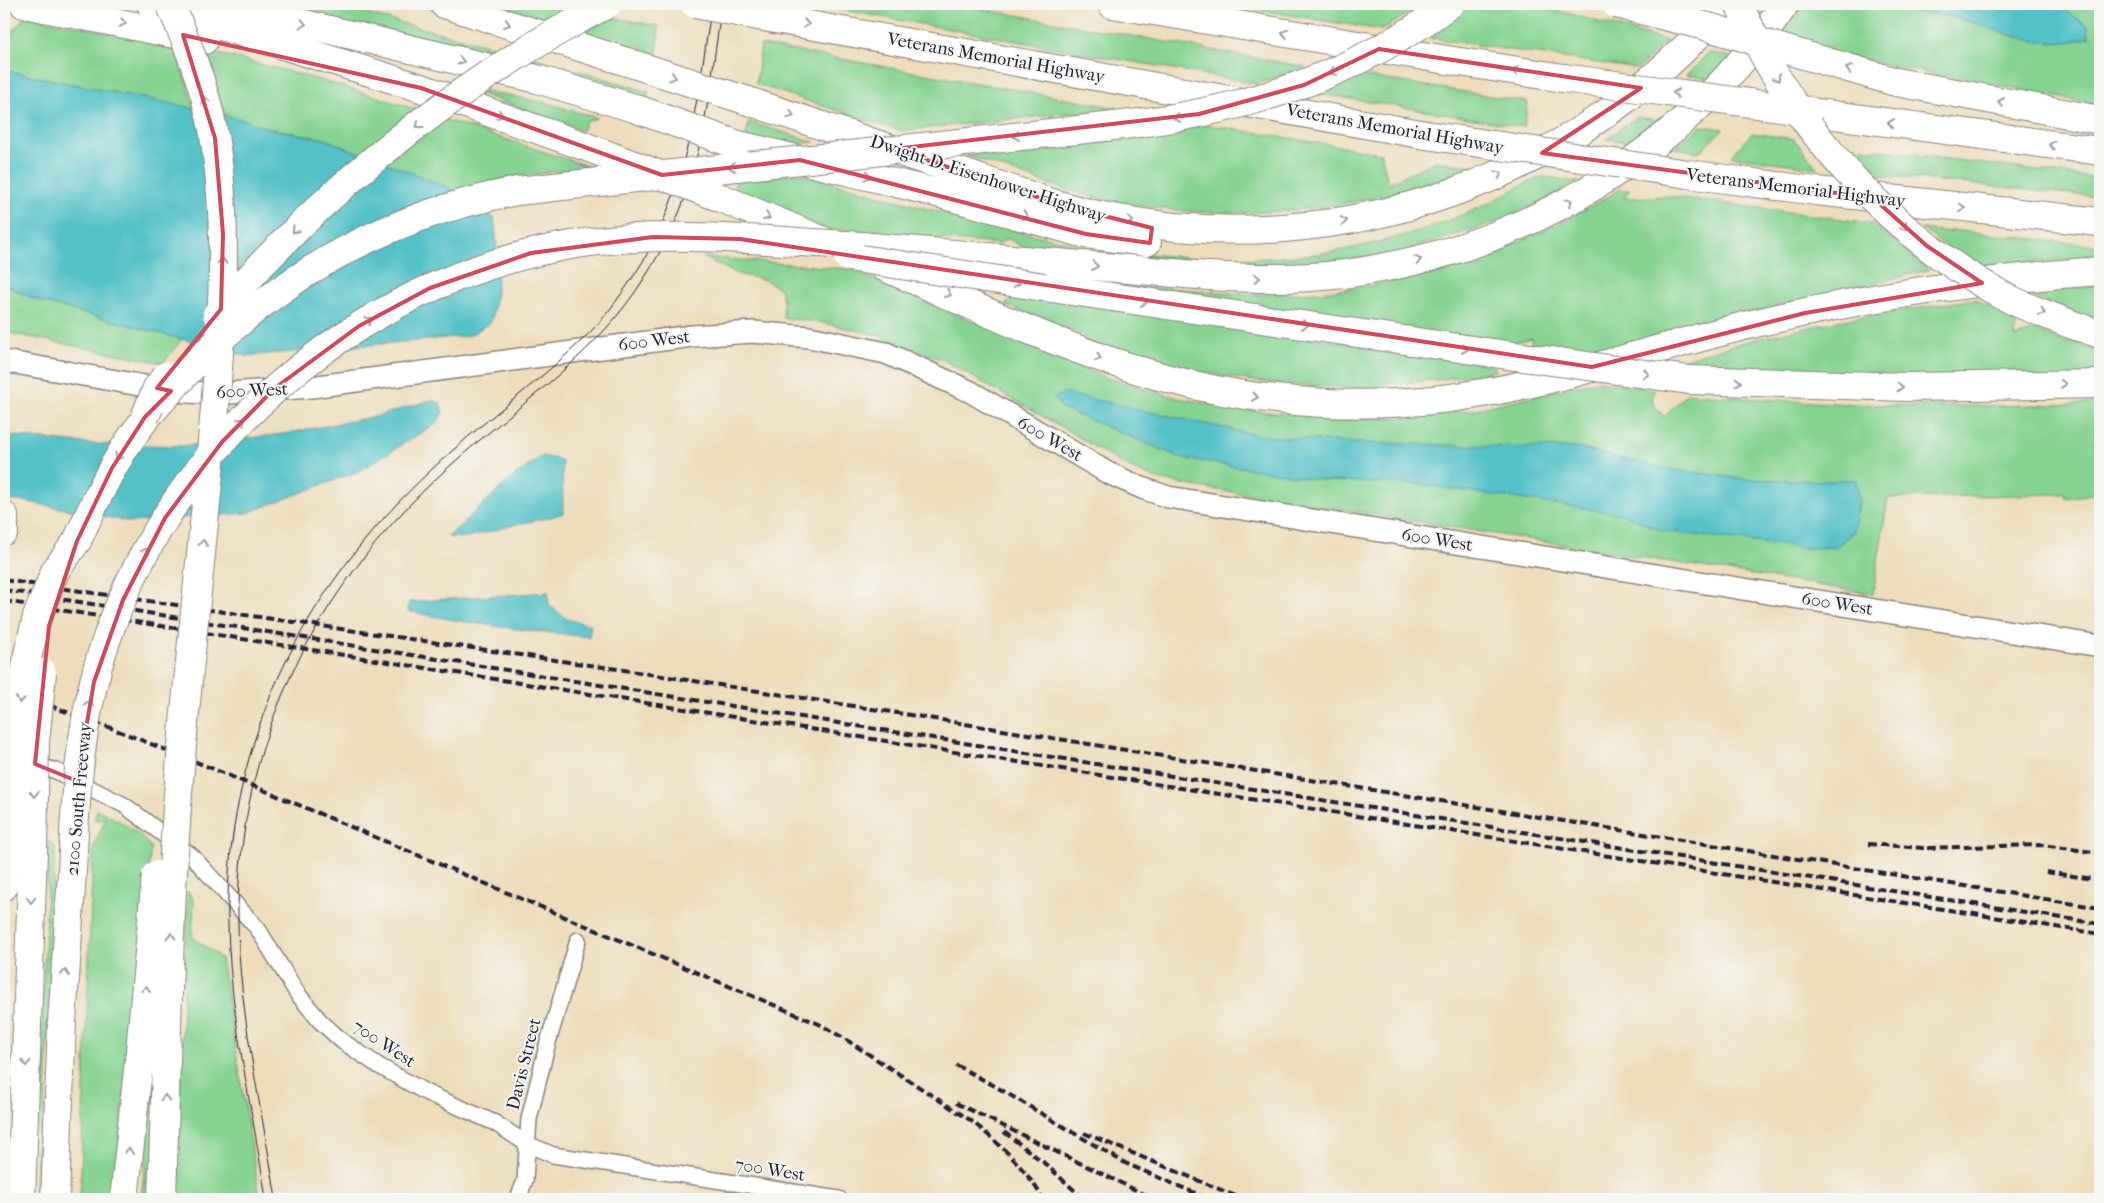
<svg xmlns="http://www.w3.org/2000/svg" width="2104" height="1203" viewBox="0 0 2104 1203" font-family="'IM FELL French Canon',serif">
  <rect width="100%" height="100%" fill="#f6f6f2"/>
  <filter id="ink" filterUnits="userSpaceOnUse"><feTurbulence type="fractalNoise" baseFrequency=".02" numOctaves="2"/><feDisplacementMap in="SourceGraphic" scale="10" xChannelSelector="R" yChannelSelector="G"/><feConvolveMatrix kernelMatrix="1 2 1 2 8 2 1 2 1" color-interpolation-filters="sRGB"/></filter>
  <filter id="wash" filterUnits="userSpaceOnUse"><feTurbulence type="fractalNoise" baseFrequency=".0096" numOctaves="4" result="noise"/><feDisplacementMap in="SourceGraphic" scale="20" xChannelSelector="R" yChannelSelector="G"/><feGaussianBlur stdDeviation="1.12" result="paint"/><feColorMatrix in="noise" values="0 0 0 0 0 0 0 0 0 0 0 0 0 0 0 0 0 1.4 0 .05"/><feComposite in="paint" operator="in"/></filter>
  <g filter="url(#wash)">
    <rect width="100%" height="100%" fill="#edddbb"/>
    <g fill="#86d392" stroke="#547a66">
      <polygon points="233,4 329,4 506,50 483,65"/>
      <polygon points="494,4 529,4 573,10 550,23"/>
      <polygon points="809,4 954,4 1306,67 1257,84"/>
      <polygon points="1220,4 1424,4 1382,30"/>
      <polygon points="1470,4 1534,4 1667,41 1638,69 1424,37"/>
      <polygon points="1804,4 2100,4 2100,105 1908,69 1778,41"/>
      <polygon points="25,16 173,45 195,109 4,91 4,42"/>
      <polygon points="604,16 659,26 657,54 577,31"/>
      <polygon points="761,45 1118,108 900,131 756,84"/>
      <path d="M 205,51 C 277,67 348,87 418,110 L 364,155 L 324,139 L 268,128 L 225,116 Z"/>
      <polygon points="1709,52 1730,57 1710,79 1686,75"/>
      <polygon points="532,57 649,92 645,110 509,72"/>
      <polygon points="1357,75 1528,102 1524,127 1314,93"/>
      <polygon points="482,90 547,103 597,118 586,122 582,131 479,93"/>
      <polygon points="1637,117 1665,121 1637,143 1606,139"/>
      <polygon points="443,119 591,167 508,178 453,191 384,163"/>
      <polygon points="749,122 815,142 774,147 745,138"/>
      <path d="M 1209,125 L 1381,153 L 1388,183 L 1436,161 L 1469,166 L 1470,169 C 1444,178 1417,188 1390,194 C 1299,216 1204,219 1111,201 C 1062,191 1014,172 966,155 Z"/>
      <polygon points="1701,126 1723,129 1700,152 1674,148"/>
      <polygon points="1752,133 1794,139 1817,168 1731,156"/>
      <polygon points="1834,144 2100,179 2100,197 1859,173"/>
      <path d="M 798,173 C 970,220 1149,279 1330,252 C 1382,244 1433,228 1481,207 C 1494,201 1533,178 1543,177 C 1554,177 1568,181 1579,182 L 1504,220 L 1400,252 L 1328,263 L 1258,266 L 1021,246 L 1007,238 L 999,244 L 827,229 L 734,190 L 736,180 Z"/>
      <path d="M 1620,189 L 1630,190 L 1623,198 L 1668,196 L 1871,223 L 1929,270 L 1719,320 L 1577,358 L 1529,351 L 1532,338 L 1496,346 L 1134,287 C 1178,287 1222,294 1266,294 C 1395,294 1512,256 1620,189 Z"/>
      <polygon points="1921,229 1951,232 1951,230 2100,246 2100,258 1985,265 1983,262 1971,264"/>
      <path d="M 703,257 L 850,269 L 1107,378 L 1178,398 L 1236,409 L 1329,418 L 1398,418 L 1472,410 L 1598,381 L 1654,389 L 1652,402 L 1664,417 L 1687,393 C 1825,406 1962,409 2100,403 L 2100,493 L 2066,498 L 2065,494 L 1888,498 L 1873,594 L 1193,486 L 1157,479 L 1124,465 L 1065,429 L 943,360 L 877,335 L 819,322 L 783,318 L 783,300 L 780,289 L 765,280 L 737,274 Z"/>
      <polygon points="4,283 25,295 42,302 182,339 163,363 4,332"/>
      <polygon points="2100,286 2100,325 2024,293"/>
      <path d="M 1017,293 L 1495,366 L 1496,371 L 1436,380 L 1382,384 L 1379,388 C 1333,387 1287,387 1241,379 C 1188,370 1136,356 1085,341 L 1083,335 L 1005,305 Z"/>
      <polygon points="1975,299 2017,322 2015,337 2035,330 2067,343 2069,341 2100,352 2100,382 1690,372 1681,360 1755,339 1838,321"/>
      <path d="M 97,810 C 117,818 136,831 151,847 L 113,1199 L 80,1199 L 93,847 L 106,819 L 95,820 Z"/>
      <polygon points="49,841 55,847 42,1199 35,1199"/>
      <polygon points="188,891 194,901 192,937 221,958 260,1199 175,1199"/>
      <polygon points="164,984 156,1199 141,1199"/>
    </g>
    <g fill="#52c1c7" stroke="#3a7281">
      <path d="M 1880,4 L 2054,4 L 2088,25 L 2089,37 C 2036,54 2005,29 1956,18 C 1931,12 1905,12 1880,4 Z"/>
      <path d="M 7,71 L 174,104 L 241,119 L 268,128 L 324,139 L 448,187 L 494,218 C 499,253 499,287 491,322 L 469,336 L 246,356 L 42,302 L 25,295 L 4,283 L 4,91 Z"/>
      <polygon points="1064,393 1261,436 1360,443 1577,448 1668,469 1744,479 1827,481 1856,479 1859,500 1854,531 1836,547 1804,548 1662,531 1623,514 1417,484 1326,481 1182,458 1063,409 1054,398"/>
      <polygon points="431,400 440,403 443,412 437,423 359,471 247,513 131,522 24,501 4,501 4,438 13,436 92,444 182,446 283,434 378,416"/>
      <path d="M 542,456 L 562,460 L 563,513 C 546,520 528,521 510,526 C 490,531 468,540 448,537 L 509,480 Z"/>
      <path d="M 548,592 L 549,605 L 567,619 L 591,625 L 589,637 C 529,631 467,624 408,611 L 409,602 Z"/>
    </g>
  </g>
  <g filter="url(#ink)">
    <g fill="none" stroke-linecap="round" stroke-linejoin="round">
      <g stroke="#88807b" stroke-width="18">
        <g id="street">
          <polyline points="29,762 56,771 124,805 192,856 258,929 297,993 320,1021 342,1041 379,1066 427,1093 495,1123 527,1144 553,1155 839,1199"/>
          <polyline points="518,1199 525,1180 529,1119 547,1046 578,940"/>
        </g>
      </g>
      <g stroke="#88807b" stroke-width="24">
        <polyline id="secondary" points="4,361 173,391 217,394 311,387 692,336 753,332 809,337 886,353 971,392 1108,473 1142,488 1168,497 2100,646"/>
      </g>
      <g stroke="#88807b" stroke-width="30">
        <g id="highway">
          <polyline points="24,4 204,40"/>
          <polyline points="151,4 421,88 584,146"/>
          <polyline points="203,4 288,20 537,79 634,108"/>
          <polyline points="444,4 627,62"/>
          <polyline points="1112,4 1447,60 1563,78"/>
          <polyline points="758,16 1426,135"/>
          <polyline points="1896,82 2100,120"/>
          <path d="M 745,100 C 820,125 894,150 969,175 C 1016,191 1063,209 1113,218 C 1340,262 1576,181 1726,4"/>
          <polyline points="1811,112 2100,151"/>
          <polyline points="735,144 937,193 1086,234 1147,242"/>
          <polyline points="1688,174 1816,191 2100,222"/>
          <polyline points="721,198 826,242"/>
          <path d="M 849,245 L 1209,276 C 1261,279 1312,280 1364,271 C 1535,244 1688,147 1785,4"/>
          <path d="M 884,267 C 1012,322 1136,385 1276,399 C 1345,407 1415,405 1483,393 C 1574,377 1662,346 1752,324 C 1866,297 1983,279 2100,271"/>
          <polyline points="1044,287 1493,353"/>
          <polyline points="2073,325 2100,334"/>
          <polyline points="1689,380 1907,387 2100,384"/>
          <polyline points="4,516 4,531"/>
          <path d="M 77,541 C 100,490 123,440 162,400"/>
          <polyline points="4,886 7,848"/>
          <polyline points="21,1199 33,852"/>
          <polyline points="55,1199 62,1022 72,873"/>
        </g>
      </g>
      <use href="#street" stroke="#fff" stroke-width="15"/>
      <use href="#secondary" stroke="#fff" stroke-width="21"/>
      <use href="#highway" stroke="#fff" stroke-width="28"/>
      <g stroke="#22223b" stroke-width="1">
        <path d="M 266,1199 C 247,1073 214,956 234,827 C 259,672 336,553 452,451 C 494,413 541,380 582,340 C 602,322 618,299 633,277 C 688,196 697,98 712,4"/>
        <path d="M 276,1199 C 259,1089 230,980 240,868 C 254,702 336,565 460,457 C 525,400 599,352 645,277 C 663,249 679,218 689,185 C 707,127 713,64 722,4"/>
      </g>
      <g stroke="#22223b" stroke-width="4" stroke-dasharray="8 4" stroke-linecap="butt">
        <polyline points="4,580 624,670 904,714 2100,908"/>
        <polyline points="4,590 2100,924"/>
        <polyline points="4,601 2100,934"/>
        <path d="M 4,689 L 111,728 L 211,768 L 819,1024 L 842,1037 L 970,1120 C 998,1142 1025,1167 1043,1199"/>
        <polyline points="1868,844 1923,848 2042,845 2100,853"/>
        <polyline points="2046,872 2100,880"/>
        <polyline points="956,1065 993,1085 1125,1163 1209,1199"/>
        <polyline points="956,1103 1154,1199"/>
        <polyline points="1004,1132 1043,1162 1084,1199"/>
        <polyline points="1084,1133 1243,1199"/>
      </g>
      <g stroke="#88807b" stroke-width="30" stroke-linecap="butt">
        <g id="highway-bridge">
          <polyline points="695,4 758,16"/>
          <polyline points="1616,4 1705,26 1896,82"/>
          <path d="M 1739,4 C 1791,125 1885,230 2000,294 C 2023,307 2049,315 2073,325"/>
          <polyline points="627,62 745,100"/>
          <polyline points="1563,78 1809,111"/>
          <polyline points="634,108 735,144"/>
          <polyline points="1426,135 1688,174"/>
          <polyline points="584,146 721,198"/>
          <polyline points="848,257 1044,287"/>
          <path d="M 217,314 C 326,187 459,82 607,4"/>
          <polyline points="1493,353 1689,380"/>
          <path d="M 164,398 C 257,289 375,217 517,191 L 1123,125 C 1244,111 1352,77 1450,4"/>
          <polyline points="145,417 157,388 166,376"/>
          <polyline points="7,848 10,777 28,654 37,617 55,571 77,541"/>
          <polyline points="33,852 35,742 42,673"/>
          <path d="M 72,873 C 75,803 79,734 98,666 C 161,449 353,280 577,244 C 667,230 758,240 849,245"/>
          <polyline points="124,1199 140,1051 156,875"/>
          <path d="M 162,1199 C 167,1052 168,904 181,757 C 191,641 205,524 215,408 C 222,320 229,229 215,142 C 209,98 188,44 170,4"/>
        </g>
      </g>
      <use href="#highway-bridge" stroke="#fff" stroke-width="28"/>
    </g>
    <defs><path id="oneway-chevron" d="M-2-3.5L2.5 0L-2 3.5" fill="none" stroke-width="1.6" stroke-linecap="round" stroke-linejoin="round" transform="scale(1.25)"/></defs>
    <g stroke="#9c9ca7">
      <use href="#oneway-chevron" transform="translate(123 23) rotate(11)"/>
      <use href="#oneway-chevron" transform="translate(303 24) rotate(13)"/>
      <use href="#oneway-chevron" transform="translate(507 24) rotate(18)"/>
      <use href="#oneway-chevron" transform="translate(806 24) rotate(10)"/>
      <use href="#oneway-chevron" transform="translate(1285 33) rotate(-170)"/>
      <use href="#oneway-chevron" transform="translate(461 61) rotate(13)"/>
      <use href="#oneway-chevron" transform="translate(1849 69) rotate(-164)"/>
      <use href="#oneway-chevron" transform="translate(1515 71) rotate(-172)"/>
      <use href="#oneway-chevron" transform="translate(1333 72) rotate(155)"/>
      <use href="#oneway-chevron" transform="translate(673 77) rotate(17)"/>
      <use href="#oneway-chevron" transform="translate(1777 78) rotate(57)"/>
      <use href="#oneway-chevron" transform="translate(1676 93) rotate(-172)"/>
      <use href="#oneway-chevron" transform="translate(205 100) rotate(-106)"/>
      <use href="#oneway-chevron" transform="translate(2001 102) rotate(-170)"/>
      <use href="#oneway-chevron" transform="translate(500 115) rotate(19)"/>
      <use href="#oneway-chevron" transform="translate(791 115) rotate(19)"/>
      <use href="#oneway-chevron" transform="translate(1177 118) rotate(171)"/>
      <use href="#oneway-chevron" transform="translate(1891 123) rotate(-172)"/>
      <use href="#oneway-chevron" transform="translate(419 125) rotate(143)"/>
      <use href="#oneway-chevron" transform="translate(1016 136) rotate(174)"/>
      <use href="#oneway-chevron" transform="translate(2052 145) rotate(-173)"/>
      <use href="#oneway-chevron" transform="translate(732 167) rotate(174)"/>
      <use href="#oneway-chevron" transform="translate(1499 174) rotate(-26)"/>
      <use href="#oneway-chevron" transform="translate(868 176) rotate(13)"/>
      <use href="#oneway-chevron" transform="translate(1569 202) rotate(-29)"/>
      <use href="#oneway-chevron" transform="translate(1962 208) rotate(6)"/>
      <use href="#oneway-chevron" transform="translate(1025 216) rotate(17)"/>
      <use href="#oneway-chevron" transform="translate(767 217) rotate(22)"/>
      <use href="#oneway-chevron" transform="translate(1130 221) rotate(9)"/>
      <use href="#oneway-chevron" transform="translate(1344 221) rotate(-10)"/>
      <use href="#oneway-chevron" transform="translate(1905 227) rotate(42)"/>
      <use href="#oneway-chevron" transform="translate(295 230) rotate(134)"/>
      <use href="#oneway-chevron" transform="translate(1418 260) rotate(-14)"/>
      <use href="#oneway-chevron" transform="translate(222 261) rotate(-89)"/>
      <use href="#oneway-chevron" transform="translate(1095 266) rotate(5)"/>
      <use href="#oneway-chevron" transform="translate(1257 278) rotate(1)"/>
      <use href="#oneway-chevron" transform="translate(1017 283) rotate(9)"/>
      <use href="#oneway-chevron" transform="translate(948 294) rotate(23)"/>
      <use href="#oneway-chevron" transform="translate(1144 302) rotate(8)"/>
      <use href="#oneway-chevron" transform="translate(2042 312) rotate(23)"/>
      <use href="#oneway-chevron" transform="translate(369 320) rotate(-31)"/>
      <use href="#oneway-chevron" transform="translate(1305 325) rotate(8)"/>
      <use href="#oneway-chevron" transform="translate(1465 349) rotate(8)"/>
      <use href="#oneway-chevron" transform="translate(1098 358) rotate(20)"/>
      <use href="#oneway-chevron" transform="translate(1646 374) rotate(8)"/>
      <use href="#oneway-chevron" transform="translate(1738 382) rotate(2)"/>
      <use href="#oneway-chevron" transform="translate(2063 384) rotate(-1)"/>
      <use href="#oneway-chevron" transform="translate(1900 387) rotate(1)"/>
      <use href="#oneway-chevron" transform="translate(1255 397) rotate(8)"/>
      <use href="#oneway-chevron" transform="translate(242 421) rotate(-44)"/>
      <use href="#oneway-chevron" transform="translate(118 457) rotate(121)"/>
      <use href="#oneway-chevron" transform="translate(203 543) rotate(-85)"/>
      <use href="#oneway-chevron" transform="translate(146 551) rotate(-62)"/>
      <use href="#oneway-chevron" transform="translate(20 700) rotate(99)"/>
      <use href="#oneway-chevron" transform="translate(89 703) rotate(-78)"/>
      <use href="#oneway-chevron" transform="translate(34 794) rotate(91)"/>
      <use href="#oneway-chevron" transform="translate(31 900) rotate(92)"/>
      <use href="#oneway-chevron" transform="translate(171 936) rotate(-88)"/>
      <use href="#oneway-chevron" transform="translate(65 973) rotate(-86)"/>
      <use href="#oneway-chevron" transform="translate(146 989) rotate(-85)"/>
      <use href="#oneway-chevron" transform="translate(26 1063) rotate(92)"/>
      <use href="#oneway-chevron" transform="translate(165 1098) rotate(-88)"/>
      <use href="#oneway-chevron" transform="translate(129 1151) rotate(-84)"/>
    </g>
  </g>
  <path fill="none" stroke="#d1495b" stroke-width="4" stroke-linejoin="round" d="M 183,35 L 421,88 L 662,175 L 800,160 L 1086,234 L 1150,243 L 1152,228 L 1061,205 L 894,149 L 1199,114 L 1304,85 L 1379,49 L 1641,88 L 1542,153 L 1873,198 L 1927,246 L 1982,283 L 1805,313 L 1592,367 L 740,239 L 653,237 L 531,253 L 430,288 L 359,326 L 275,388 L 222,442 L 165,518 L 123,600 L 94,682 L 77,781 L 35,764 L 49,626 L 77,541 L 112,468 L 145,417 L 171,391 L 157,388 L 221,309 L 223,234 L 215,138 Z"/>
  <g text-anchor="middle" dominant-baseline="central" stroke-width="4" stroke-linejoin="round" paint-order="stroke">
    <g font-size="18" fill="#22223b" stroke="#f6f6f2">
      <text transform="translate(996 58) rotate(10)">Veterans Memorial Highway</text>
      <text transform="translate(1395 129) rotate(10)">Veterans Memorial Highway</text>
      <text transform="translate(988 179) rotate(18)">Dwight D. Eisenhower Highway</text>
      <text transform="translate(1796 188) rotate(7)">Veterans Memorial Highway</text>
      <text transform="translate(654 341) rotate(-7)">600 West</text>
      <text transform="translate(252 391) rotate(-3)">600 West</text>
      <text transform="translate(1050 439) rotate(30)">600 West</text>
      <text transform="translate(1437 540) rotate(9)">600 West</text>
      <text transform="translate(1837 604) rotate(9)">600 West</text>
      <text transform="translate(79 799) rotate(-85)">2100 South Freeway</text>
      <text transform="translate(384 1044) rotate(33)">700 West</text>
      <text transform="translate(524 1064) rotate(-76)">Davis Street</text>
      <text transform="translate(770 1170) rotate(9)">700 West</text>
    </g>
  </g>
  <rect width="2104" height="1203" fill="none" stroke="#f6f6f2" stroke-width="20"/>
</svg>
